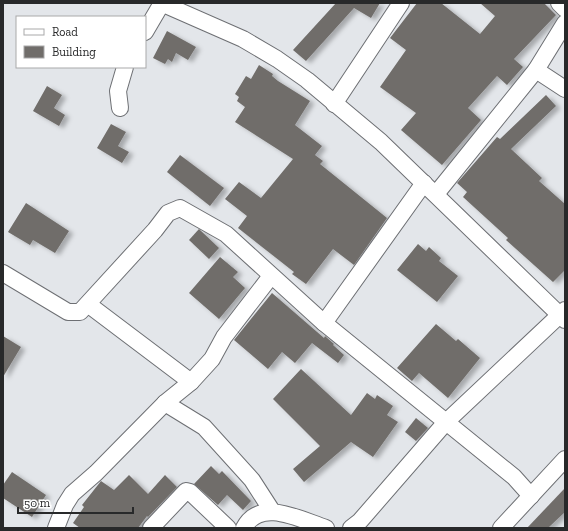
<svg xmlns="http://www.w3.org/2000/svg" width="568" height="531" viewBox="0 0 568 531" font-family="'Zilla Slab',serif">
  <defs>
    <filter id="shadow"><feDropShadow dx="4.5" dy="2.5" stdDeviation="2" flood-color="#0004"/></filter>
  </defs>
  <rect width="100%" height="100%" fill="#e3e6ea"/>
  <g fill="#706d6a" filter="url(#shadow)">
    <polygon points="336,3 380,3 371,18 354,8 306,61 293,50"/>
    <polygon points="417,3 441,3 480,34 495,16 480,3 544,3 556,15 514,59 523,67 507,85 497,76 468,108 481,120 442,165 401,130 416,113 380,87 406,50 390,38"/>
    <polygon points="167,31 196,47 188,60 176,53 172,62 168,59 165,64 153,58"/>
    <polygon points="259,65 273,74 272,76 278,81 310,101 295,125 322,146 315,155 323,161 320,164 387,218 354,265 333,249 306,284 292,274 294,272 238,228 247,216 225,199 239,182 261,198 293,159 235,122 245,107 237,101 239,97 235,94 246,76 251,79"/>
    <polygon points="47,86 62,95 54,108 65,115 59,126 33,111"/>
    <polygon points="546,95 556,106 511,149 542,178 539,181 565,204 565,270 553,282 506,240 508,238 463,197 467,192 457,183 497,137 500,139"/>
    <polygon points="111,124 126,132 118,146 129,152 122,163 97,148"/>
    <polygon points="180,155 224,188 210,206 167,172"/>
    <polygon points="26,203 69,231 55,253 33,240 30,245 8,232"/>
    <polygon points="199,229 219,248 209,259 189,240"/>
    <polygon points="418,244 426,251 429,247 441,258 439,261 458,276 437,302 397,270"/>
    <polygon points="220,257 238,272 233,277 245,288 219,319 189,293"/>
    <polygon points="272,293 324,338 325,336 334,344 333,345 344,355 338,363 312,343 295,363 282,352 268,369 234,340"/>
    <polygon points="436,324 456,341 458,339 480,358 448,398 419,373 412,381 397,368"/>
    <polygon points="3,336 21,347 3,377"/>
    <polygon points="301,369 351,415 367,393 375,399 377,395 393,406 387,415 398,422 373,457 351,442 304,482 293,469 320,446 273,399"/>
    <polygon points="416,418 428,428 416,441 405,432"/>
    <polygon points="211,466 219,474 222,471 251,501 243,510 227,495 218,505 194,484"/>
    <polygon points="12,472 46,495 32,517 3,498 3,485"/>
    <polygon points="129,475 148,494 165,475 177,487 148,517 147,516 138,528 80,528 73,523 84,507 82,505 101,481 114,490"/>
    <polygon points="565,488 565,512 548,528 527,528"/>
  </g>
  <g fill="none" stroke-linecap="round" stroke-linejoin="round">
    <g stroke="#6d6f73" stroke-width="18">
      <g id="street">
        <polyline points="161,3 243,39 277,59 307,80 381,142 565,320"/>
        <polyline points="559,3 565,9"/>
        <polyline points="145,32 162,3"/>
        <polyline points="536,70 565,89"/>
        <polyline points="334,104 401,3"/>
        <polyline points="120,108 118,91 125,67"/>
        <polyline points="436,194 536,70 565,23"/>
        <polyline points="3,273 68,312 80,312 155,230 168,213 180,208 226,234 324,323 514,477 531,496"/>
        <polyline points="89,305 191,382"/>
        <polyline points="324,323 424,183"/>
        <polyline points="165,403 204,427 252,480 272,511"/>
        <polyline points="56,528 65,505 72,494 96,473 165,403 191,382 212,359 224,337 271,276"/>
        <polyline points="151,528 186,491 190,492 228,528"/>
        <path d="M 244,528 C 260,497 301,520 326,528"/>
        <polyline points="351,528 360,521 446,422 565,310"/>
        <polyline points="501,528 565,459"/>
      </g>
    </g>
    <use href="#street" stroke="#fff" stroke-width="16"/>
  </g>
  <rect width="568" height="531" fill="none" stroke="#28292a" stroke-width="8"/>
  <rect x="16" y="16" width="130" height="52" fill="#ffffff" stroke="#a9a9aa"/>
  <rect x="24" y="29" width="20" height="6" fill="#ffffff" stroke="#a9a9aa"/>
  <text x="52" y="36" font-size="12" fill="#28292a">Road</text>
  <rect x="24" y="46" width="20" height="12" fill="#706d6a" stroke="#a9a9aa"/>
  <text x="52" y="56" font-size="12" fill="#28292a">Building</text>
  <path d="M18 507v6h115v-6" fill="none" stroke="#28292a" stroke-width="2"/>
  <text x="24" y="507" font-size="12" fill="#28292a" stroke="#ffffff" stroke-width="3" paint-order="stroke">50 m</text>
</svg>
